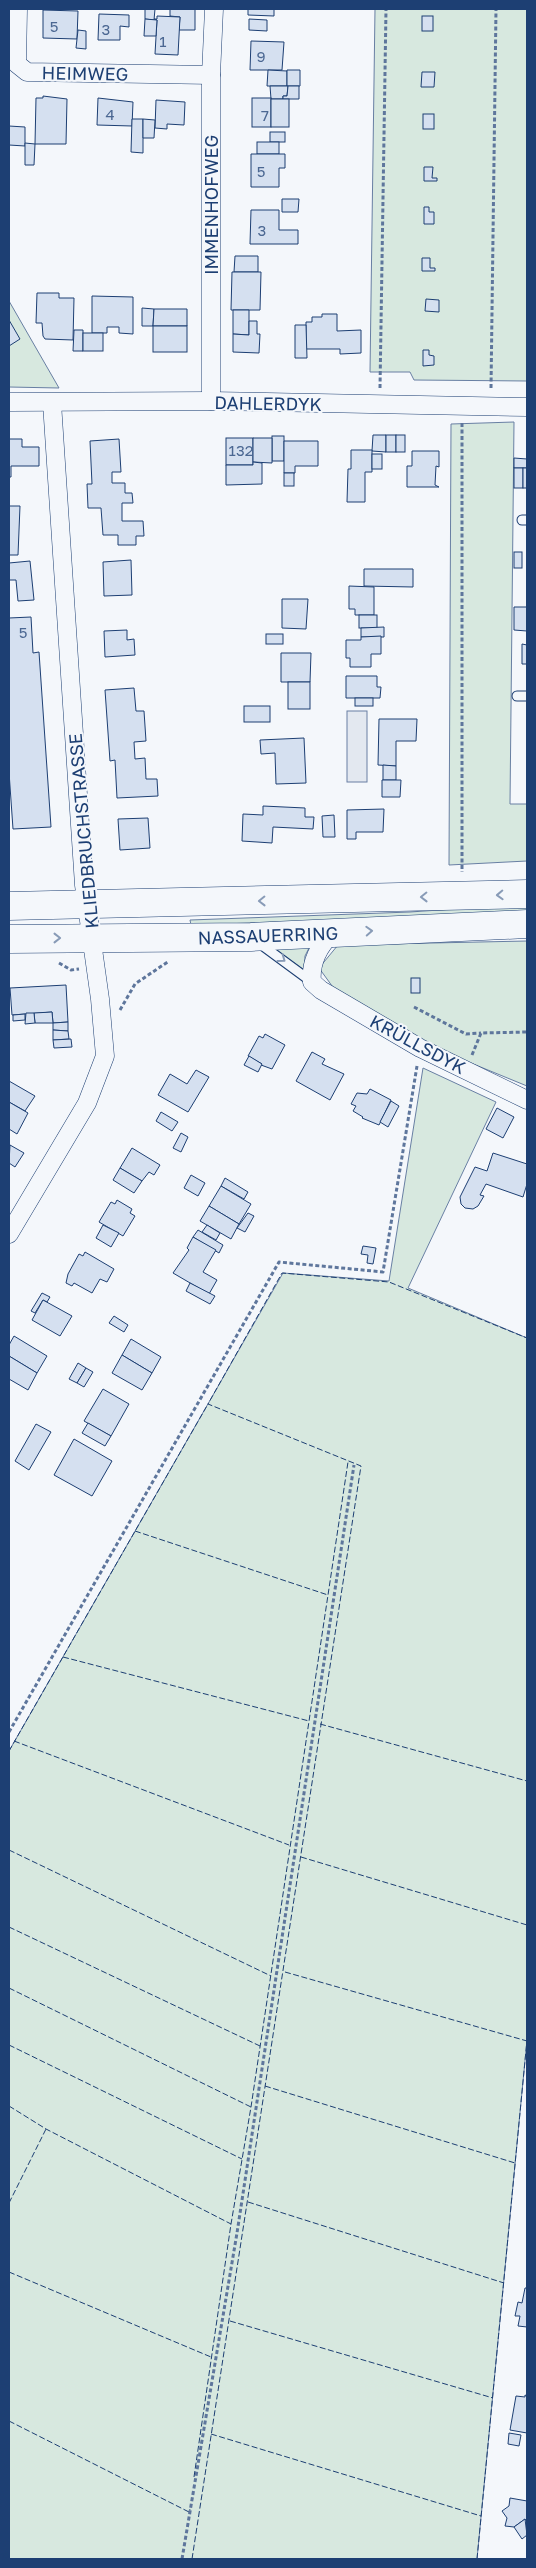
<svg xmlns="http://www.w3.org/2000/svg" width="536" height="2568" viewBox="0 0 536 2568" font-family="'Golos Text',sans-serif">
  <rect width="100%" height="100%" fill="#f4f7fb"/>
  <g fill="#d7e8df" stroke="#687fa3">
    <polygon points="375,9 527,9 527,381 414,380 410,372 370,372"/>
    <polygon points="9,301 59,388 9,387"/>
    <polygon points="514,422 510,804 527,804 527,861 449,865 451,424"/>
    <polygon points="527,904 527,914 191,925 190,920 410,912"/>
    <polygon points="527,941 527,1086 439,1050 335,990 319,968 338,945"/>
    <polygon points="311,944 305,956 304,970 272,947"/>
    <polygon points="423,1068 496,1102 408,1288 527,1338 527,2040 477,2559 9,2559 9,1751 283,1273 389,1281"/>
  </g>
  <rect fill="#e3e8f0" stroke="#687fa3" x="347" y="711" width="20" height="71"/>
  <g fill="#d5e0f0" stroke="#1d3f73">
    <polygon points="145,9 155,9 154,20 145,19"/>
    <polygon points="170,9 195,9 195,30 179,30 180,17 170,16"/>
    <polygon points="248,9 274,9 274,16 248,15"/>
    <polygon points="43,10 78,11 77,39 43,38"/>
    <polygon points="99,14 129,15 129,27 120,26 120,40 98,40"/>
    <polygon points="157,16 180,17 178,55 155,54 157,20 154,19 157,19"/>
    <rect x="422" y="16" width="11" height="15"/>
    <polygon points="145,19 157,20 156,36 144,36"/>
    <polygon points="249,19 267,20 267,31 249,30"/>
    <polygon points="78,30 86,31 86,49 76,48"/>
    <polygon points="251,41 284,42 282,70 250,70"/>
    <polygon points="268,70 287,71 287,86 267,86"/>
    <polygon points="300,70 300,86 287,86 287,70"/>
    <polygon points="422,72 435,72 434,87 421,87"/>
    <polygon points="270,86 288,86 287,96 283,96 283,99 271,99"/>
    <polygon points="288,86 299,86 299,99 283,99 283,96 287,96"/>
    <polygon points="43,96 67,99 66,144 35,144 36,98 43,98"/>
    <polygon points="98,98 133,102 132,126 97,125"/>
    <rect x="252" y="98" width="19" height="29"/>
    <rect x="271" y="99" width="18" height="28"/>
    <polygon points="156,100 185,102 184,125 167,124 167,129 155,128"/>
    <rect x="423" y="114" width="11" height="15"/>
    <polygon points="132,119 143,119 143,153 131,152"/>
    <polygon points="143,119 155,120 154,138 143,138"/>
    <polygon points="9,126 25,127 25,146 9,145"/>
    <rect x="270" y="132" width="15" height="10"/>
    <rect x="257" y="142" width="22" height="12"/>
    <polygon points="25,143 35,144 34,165 25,165"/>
    <polygon points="251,154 285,154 285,168 279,168 279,187 251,187"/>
    <polygon points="424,167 433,167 432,178 437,178 437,181 424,181"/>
    <polygon points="282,199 299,199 298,212 282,212"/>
    <polygon points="424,207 429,207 429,212 434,212 434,224 424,224"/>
    <polygon points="251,210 279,210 279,230 298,230 298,244 250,244"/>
    <polygon points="235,256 258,256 258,272 234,272"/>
    <polygon points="422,258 430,258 430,268 435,268 435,271 422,271"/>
    <polygon points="232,272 261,272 260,310 231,310"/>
    <polygon points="37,293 59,293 59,298 74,298 73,340 45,339 43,336 42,323 36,323"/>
    <polygon points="92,296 133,297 133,334 119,333 119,327 107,327 107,333 92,333"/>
    <polygon points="426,299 439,300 439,312 425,311"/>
    <polygon points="142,308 154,309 153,326 142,326"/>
    <polygon points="154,309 187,309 187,326 153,326"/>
    <polygon points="233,310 249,310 249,335 233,334"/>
    <polygon points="322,314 337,314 337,331 361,330 361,353 340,354 340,349 306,349 306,322 312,322 312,317 322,317"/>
    <polygon points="9,320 20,339 9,346"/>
    <polygon points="249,321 257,321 257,334 260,334 259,353 233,352 233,334 249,335"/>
    <polygon points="295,325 306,325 307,358 295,358"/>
    <rect x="153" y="326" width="34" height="26"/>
    <polygon points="74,330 83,330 83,351 73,351"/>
    <rect x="83" y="333" width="20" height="18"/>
    <polygon points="423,350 429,350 429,355 434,356 434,365 423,366"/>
    <polygon points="373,435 386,435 386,452 372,451"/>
    <rect x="386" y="435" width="10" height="17"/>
    <rect x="396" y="435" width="9" height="17"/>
    <rect x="272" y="436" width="12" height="25"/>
    <rect x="226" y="438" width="27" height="27"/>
    <polygon points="253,438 272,438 272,463 253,462"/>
    <polygon points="9,439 22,439 22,447 39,447 39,466 11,466 11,477 9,477"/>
    <polygon points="119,439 121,472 112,472 112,483 125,483 125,493 132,493 133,503 122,503 122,521 143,521 144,536 136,536 136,545 118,545 118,535 103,535 101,508 88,508 87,484 92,484 90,441"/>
    <polygon points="284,441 318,441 318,466 295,466 295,473 284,473"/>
    <polygon points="351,450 372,450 372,472 365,472 365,502 347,502 348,469 351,469"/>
    <polygon points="412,451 439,451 439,467 436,466 435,485 439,487 407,487 407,466 412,466"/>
    <rect x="372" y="454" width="10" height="15"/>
    <polygon points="514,458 527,459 527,468 514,468"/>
    <polygon points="253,462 262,463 262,484 226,485 226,465 253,465"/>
    <rect x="514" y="468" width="9" height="20"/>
    <rect x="523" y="468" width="4" height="20"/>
    <rect x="284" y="473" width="10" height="13"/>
    <polygon points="9,506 20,506 18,555 9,555"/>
    <rect x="514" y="552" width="8" height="16"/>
    <polygon points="131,560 132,595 104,596 103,562"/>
    <polygon points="30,561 34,600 18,601 16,580 9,580 9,563"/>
    <polygon points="364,569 413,569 413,587 364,586"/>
    <polygon points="349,586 374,587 374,615 355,615 355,609 349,609"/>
    <polygon points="282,599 308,599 306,629 282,628"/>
    <polygon points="514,607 527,607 527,631 514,630"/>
    <rect x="359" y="615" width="18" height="13"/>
    <polygon points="31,617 33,653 39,652 51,827 13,829 9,772 9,618"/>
    <polygon points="384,627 384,637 361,637 361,628"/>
    <polygon points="127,630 127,640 134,639 135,655 105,657 104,631"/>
    <rect x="266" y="634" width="17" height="10"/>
    <polygon points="381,636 381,654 371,654 371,667 350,667 350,658 346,658 346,640 361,640 361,637"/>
    <polygon points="522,644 527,645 527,664 522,664"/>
    <polygon points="281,653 311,653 310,682 281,682"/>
    <polygon points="346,676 377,676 377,687 381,687 380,698 346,698"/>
    <rect x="288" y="682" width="22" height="27"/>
    <polygon points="134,688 136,711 144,711 146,741 134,742 135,759 145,758 146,779 157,779 158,796 117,798 115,760 110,761 105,690"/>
    <rect x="355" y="698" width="18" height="8"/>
    <rect x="244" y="706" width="26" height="16"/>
    <polygon points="379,719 417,719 416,741 396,741 396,766 378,765"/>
    <polygon points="304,738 306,783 276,784 275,753 261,754 260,740"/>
    <polygon points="383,765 396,766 396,780 383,780"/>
    <polygon points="382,780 401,780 400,797 382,797"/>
    <polygon points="263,806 305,808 305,817 314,817 313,829 273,827 272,843 242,841 243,814 263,815"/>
    <polygon points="384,809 383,832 356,832 356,839 347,839 347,810"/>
    <polygon points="334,815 335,837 323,837 322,816"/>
    <polygon points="148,818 150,848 120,850 118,819"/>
    <rect x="411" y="978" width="9" height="15"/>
    <polygon points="66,985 68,1022 53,1023 52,1012 12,1015 10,988"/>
    <polygon points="52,1012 53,1023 35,1023 34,1013"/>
    <polygon points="26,1013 34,1013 35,1023 25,1024"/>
    <polygon points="25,1014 25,1020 13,1021 13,1015"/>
    <polygon points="68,1022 68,1031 53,1030 53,1023"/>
    <polygon points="53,1030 68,1031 69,1039 53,1040"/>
    <polygon points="265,1034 285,1045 272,1069 261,1065 262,1064 248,1056 259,1036 263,1038"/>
    <polygon points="71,1039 72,1047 54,1048 53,1040"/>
    <polygon points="312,1052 325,1059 322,1064 344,1074 330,1100 296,1081"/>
    <polygon points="249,1056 262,1064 258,1072 244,1065"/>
    <polygon points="196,1070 209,1077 188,1112 158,1095 170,1074 187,1084"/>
    <polygon points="9,1081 35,1096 25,1111 9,1102"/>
    <polygon points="370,1089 391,1100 379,1125 362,1118 363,1117 353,1111 356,1106 351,1104 357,1093 367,1094"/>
    <polygon points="391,1101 399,1106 388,1127 380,1122"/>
    <polygon points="9,1102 28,1113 17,1134 9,1129"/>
    <polygon points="497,1108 514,1117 503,1138 486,1129"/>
    <polygon points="161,1112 178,1122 172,1131 156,1121"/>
    <polygon points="181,1133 188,1137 181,1152 173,1148"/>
    <polygon points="10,1145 24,1153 15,1167 9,1163"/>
    <polygon points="132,1148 160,1165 154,1175 149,1172 142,1181 120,1168"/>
    <polygon points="493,1153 527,1164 527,1184 523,1197 486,1184 480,1195 484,1196 478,1206 473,1209 465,1208 461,1204 460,1197 475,1167 487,1171"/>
    <polygon points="120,1168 142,1181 134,1193 113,1180"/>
    <polygon points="191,1175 205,1183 198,1196 184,1188"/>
    <polygon points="225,1178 248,1192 244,1199 221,1186"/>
    <polygon points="221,1186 251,1204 239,1224 209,1206"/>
    <polygon points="117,1200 132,1209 130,1213 135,1216 123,1236 99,1222 111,1202 115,1204"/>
    <polygon points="209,1206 239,1224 231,1239 200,1221"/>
    <polygon points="248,1213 254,1216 245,1232 237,1228"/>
    <polygon points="103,1225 119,1233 111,1247 96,1238"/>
    <polygon points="207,1225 220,1233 216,1240 202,1232"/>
    <polygon points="198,1230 223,1245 219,1253 193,1237"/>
    <polygon points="193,1237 216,1250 203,1272 217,1280 209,1294 173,1273 189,1250 187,1248"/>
    <polygon points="363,1246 376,1248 373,1264 367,1263 368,1255 361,1254"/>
    <polygon points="85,1252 114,1269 107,1282 100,1279 92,1293 74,1283 72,1286 66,1283 68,1274 79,1254 83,1256"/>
    <polygon points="190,1283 215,1296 210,1304 186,1291"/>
    <polygon points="42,1293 50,1297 47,1302 43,1300 35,1313 31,1311"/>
    <polygon points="43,1300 72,1316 60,1336 32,1320"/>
    <polygon points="114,1316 128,1325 124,1332 109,1323"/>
    <polygon points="14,1336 47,1356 37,1373 9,1356 9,1345"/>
    <polygon points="131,1339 161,1357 152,1373 122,1355"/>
    <polygon points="122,1355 152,1373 142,1390 112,1373"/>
    <polygon points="9,1356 37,1373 28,1390 9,1379"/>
    <polygon points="78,1363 86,1368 77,1383 69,1379"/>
    <polygon points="86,1368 93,1372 84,1387 77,1383"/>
    <polygon points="103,1389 129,1404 111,1436 84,1421"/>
    <polygon points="88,1423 111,1436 105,1446 82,1433"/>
    <polygon points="36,1424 51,1432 29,1470 15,1461"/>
    <polygon points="74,1439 112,1461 92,1496 54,1475"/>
    <polygon points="525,2288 527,2288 527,2327 518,2326 520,2316 515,2316 518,2302 522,2303"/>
    <polygon points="525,2395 527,2396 527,2433 510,2430 516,2396 525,2397"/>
    <polygon points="509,2433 521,2435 519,2446 508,2444"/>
    <polygon points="510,2498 527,2501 527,2522 525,2519 514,2527 505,2526 507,2518 502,2511 509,2506"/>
    <polygon points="525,2519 527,2535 522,2539 514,2527"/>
  </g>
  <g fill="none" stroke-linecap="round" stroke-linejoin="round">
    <g stroke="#1d3f73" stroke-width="11">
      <g id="lane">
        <polyline points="522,520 527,520"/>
        <polyline points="517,696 527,696"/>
        <polyline points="259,943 312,982"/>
      </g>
    </g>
    <g stroke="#1d3f73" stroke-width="19">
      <g id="street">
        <polyline points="18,9 17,64 27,72 211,75"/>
        <polyline points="211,401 211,75 214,9"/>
        <polyline points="9,402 211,401 527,407"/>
        <path d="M 333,933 C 319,945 310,963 312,982 L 321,990 L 420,1048 L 527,1100"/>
        <polyline points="9,1234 87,1103 105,1056 100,999 84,885 52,403"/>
      </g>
    </g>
    <g stroke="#1d3f73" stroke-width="29">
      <g id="primary">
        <polyline points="9,906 527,894"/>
        <polyline points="9,939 251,937 527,924"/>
      </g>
    </g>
    <g stroke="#5e769c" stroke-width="3" stroke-dasharray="4 2.5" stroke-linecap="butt">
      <polyline points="380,388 386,9"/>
      <polyline points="491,388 496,9"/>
      <polyline points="462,423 462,872"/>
      <polyline points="59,963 71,970 79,969"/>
      <polyline points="414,1007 466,1034 481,1033"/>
      <polyline points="120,1010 135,984 169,961"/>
      <polyline points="472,1055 481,1033 527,1032"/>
      <polyline points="9,1732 279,1262 383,1272 417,1066"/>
      <polyline points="182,2559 237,2233 354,1465"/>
    </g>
    <use href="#lane" stroke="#f4f7fb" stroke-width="9"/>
    <use href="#street" stroke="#f4f7fb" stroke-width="18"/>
    <use href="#primary" stroke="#f4f7fb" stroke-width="28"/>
    <g stroke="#1d3f73" stroke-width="1" stroke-dasharray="6 2.5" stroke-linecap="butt">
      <polyline points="135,1531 328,1595"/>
      <polyline points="63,1657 309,1721"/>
      <polyline points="320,1724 527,1781"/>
      <polyline points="14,1741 289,1845"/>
      <polyline points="9,1751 208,1404"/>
      <polyline points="9,1850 271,1976"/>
      <polyline points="301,1857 527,1925"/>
      <polyline points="9,1927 260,2046"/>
      <polyline points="285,1972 527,2041"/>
      <polyline points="9,1988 251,2107"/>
      <polyline points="9,2045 242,2159"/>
      <polyline points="265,2086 515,2163"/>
      <polyline points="9,2106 46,2129 231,2224"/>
      <polyline points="248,2202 504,2283"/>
      <polyline points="9,2203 46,2129"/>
      <polyline points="9,2272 211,2357"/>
      <polyline points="230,2321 493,2398"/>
      <polyline points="9,2421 189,2512 190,2509"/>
      <polyline points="211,2434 481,2516"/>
      <polyline points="194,2477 231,2224 251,2107 348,1462"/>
      <polyline points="192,2559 361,1466 208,1404 282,1273 389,1282 527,1338"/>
      <polyline points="477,2559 527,2040"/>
    </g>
  </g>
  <defs><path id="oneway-chevron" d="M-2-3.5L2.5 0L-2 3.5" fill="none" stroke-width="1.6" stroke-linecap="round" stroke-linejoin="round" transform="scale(1.25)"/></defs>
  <g stroke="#889bb7">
    <use href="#oneway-chevron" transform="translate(500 895) rotate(178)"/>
    <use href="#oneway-chevron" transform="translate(424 897) rotate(179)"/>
    <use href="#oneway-chevron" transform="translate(262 901) rotate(179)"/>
    <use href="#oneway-chevron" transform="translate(369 931) rotate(-3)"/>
    <use href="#oneway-chevron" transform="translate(57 938)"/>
    <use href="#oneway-chevron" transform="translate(282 959) rotate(36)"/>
  </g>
  <g text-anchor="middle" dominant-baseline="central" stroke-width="4" stroke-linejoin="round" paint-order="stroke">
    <g font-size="15" fill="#4b6792">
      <text x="54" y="26">5</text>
      <text x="106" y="29">3</text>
      <text x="163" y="41">1</text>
      <text x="261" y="56">9</text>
      <text x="110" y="114">4</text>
      <text x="265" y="115">7</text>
      <text x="261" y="171">5</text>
      <text x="262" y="230">3</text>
      <text x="241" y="450">132</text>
      <text x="23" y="632">5</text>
    </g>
    <g font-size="18" fill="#1d3f73" stroke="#f4f7fb">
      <text transform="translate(85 73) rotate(1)">HEIMWEG</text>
      <text transform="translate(211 205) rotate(-90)">IMMENHOFWEG</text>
      <text transform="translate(268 403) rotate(1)">DAHLERDYK</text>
      <text transform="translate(83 831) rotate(-95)">KLIEDBRUCHSTRASSE</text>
      <text transform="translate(268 935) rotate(-2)">NASSAUERRING</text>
      <text transform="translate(418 1044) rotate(28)">KRÜLLSDYK</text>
    </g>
  </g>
  <rect width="536" height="2568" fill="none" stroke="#1d3f73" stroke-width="20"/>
</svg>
